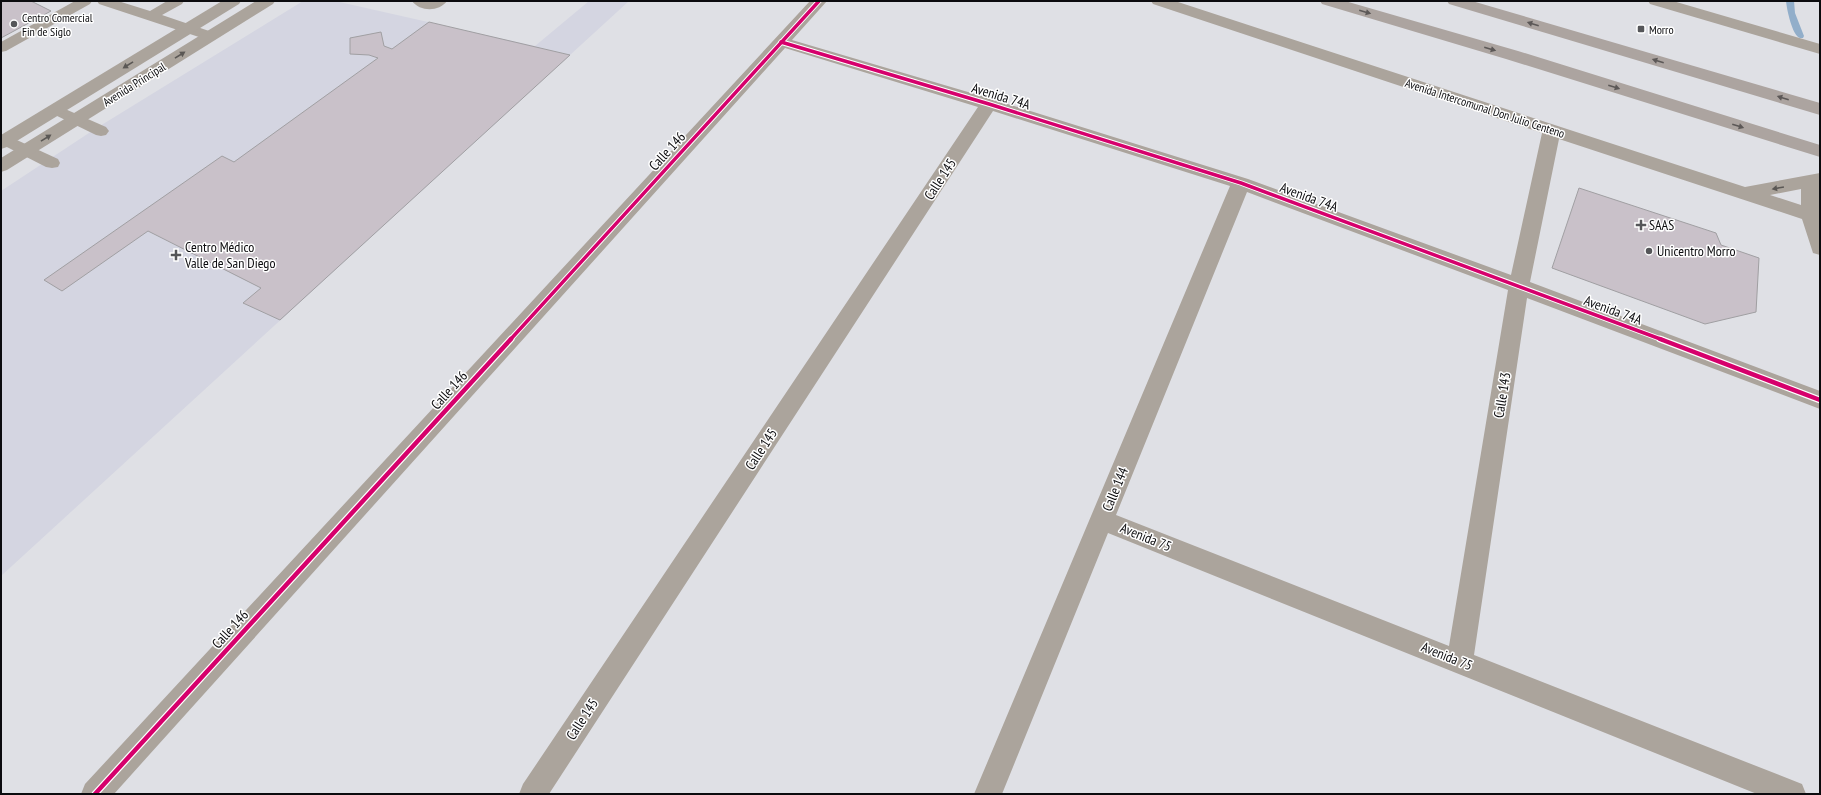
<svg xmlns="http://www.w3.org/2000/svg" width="1821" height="795" viewBox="0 0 1821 795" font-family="'PT Sans Narrow',sans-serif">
  <rect width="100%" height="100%" fill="#dfe0e5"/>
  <polygon fill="#d4d5e1" points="303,1 335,1 535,46 589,1 629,1 1,576 1,191 95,129"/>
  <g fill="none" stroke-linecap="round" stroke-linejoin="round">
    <path fill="#92aeca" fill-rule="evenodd" d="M 1786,1 L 1794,1 L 1795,13 L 1804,36 L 1803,38 L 1800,38 C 1792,35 1787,10 1786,1 Z"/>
  </g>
  <g fill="#c9c1c9" stroke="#a09fa2">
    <polygon points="1,1 31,1 51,11 1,38"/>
    <polygon points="429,22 570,55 280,320 243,303 261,288 148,231 62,291 44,280 222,156 234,162 378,58 369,55 350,54 350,38 381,32 384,46 392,49"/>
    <polygon points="1579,188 1716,233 1721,245 1759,258 1756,312 1705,324 1552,268"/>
  </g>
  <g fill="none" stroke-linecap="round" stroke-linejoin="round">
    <g fill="#aba49c" fill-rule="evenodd">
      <polygon points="75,1 92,1 90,4 6,51 1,52 1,42"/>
      <polygon points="97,1 118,1 150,11 167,1 184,1 182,4 162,15 215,33 217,36 215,39 205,39 99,4"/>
      <path d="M 412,1 L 447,1 C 439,12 420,12 412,1 Z"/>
      <polygon points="56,105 106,127 109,131 106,135 101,136 96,135 51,113 48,110 51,107"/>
      <polygon points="6,135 58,159 60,163 58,167 52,168 46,167 1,144 1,136"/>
    </g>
    <g fill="#aba49c" fill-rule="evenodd">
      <polygon points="222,1 241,1 239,4 7,147 1,149 1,135"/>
      <polygon points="256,1 275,1 273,4 7,170 1,172 1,158"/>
      <path d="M 810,1 L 827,1 L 792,40 L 995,100 L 1248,179 L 1511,275 L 1542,133 L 1153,4 L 1151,1 L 1175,1 L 1745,187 L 1820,173 L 1820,255 L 1813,253 L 1802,219 L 1559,139 L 1530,282 L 1820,391 L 1820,409 L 1527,298 L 1474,655 L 1802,784 L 1806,794 L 1757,794 L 1108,533 L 1002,794 L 974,794 L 1230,186 L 993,111 L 549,794 L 519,794 L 523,784 L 978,107 L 785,48 L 114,794 L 81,794 L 85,784 ZM 1801,189 L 1801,205 L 1770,195 ZM 1247,192 L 1508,290 L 1449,646 L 1116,515 Z"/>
      <polygon points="1648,1 1673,1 1820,44 1820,54 1650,4"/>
    </g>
    <g fill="#aca4a0" fill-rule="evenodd">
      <polygon points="1320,1 1345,1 1518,51 1820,145 1820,157 1506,59 1322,4"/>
      <polygon points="1447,1 1472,1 1820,103 1820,115 1449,4"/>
    </g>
    <g stroke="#fff" stroke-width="5.5">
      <g id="cycleway-far1">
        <polyline points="781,42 989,104 1241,183 1663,340"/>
        <polyline points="510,340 819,1"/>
      </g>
    </g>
    <g stroke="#fff" stroke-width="7">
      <g id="cycleway">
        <polyline points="1660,339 1820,400"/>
        <polyline points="95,794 511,339"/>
      </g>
    </g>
    <use href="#cycleway-far1" stroke="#d6006c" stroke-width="3.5"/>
    <use href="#cycleway" stroke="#d6006c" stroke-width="4.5"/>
  </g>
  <defs><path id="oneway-solid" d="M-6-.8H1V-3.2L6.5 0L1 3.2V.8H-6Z"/></defs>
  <g fill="#5c5857">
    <use href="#oneway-solid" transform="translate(1365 12) rotate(16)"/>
    <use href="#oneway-solid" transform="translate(1533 24) rotate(-163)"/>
    <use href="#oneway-solid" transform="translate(1490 49) rotate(16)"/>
    <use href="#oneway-solid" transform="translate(1658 61) rotate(-163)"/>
    <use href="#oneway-solid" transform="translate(1614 87) rotate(17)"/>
    <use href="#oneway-solid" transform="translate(1783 98) rotate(-163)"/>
    <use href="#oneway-solid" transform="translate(1738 126) rotate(17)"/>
  </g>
  <g fill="#5b5855">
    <use href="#oneway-solid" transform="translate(180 55) rotate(-32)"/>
    <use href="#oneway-solid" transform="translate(128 65) rotate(148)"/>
    <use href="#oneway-solid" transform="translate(46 138) rotate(-32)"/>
    <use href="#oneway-solid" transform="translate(1778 188) rotate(170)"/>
  </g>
  <g fill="#555659" stroke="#fff" stroke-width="1.5">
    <circle cx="14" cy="24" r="4"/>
    <rect x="1637" y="25" width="8" height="8" rx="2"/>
    <path d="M1639 219h4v4h4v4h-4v4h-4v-4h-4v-4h4z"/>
    <circle cx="1649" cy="251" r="4"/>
    <path d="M174 249h4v4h4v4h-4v4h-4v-4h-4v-4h4z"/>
  </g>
  <g text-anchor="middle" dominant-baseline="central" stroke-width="3" stroke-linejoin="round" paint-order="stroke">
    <g font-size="12" fill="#0b0b0e" stroke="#fff" text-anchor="start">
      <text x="22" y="17">Centro Comercial<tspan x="22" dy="14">Fin de Siglo</tspan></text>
      <text x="1649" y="29">Morro</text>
    </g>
    <g font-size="12" fill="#0b0b0e" stroke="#fff">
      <text transform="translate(134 84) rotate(-32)">Avenida Principal</text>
      <text transform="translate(1485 108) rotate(18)">Avenida Intercomunal Don Julio Centeno</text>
    </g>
    <g font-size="14" fill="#0b0b0e" stroke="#fff">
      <text transform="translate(1001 96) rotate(17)">Avenida 74A</text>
      <text transform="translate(667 151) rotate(-48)">Calle 146</text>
      <text transform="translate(940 179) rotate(-57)">Calle 145</text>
      <text transform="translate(1309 197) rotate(20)">Avenida 74A</text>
      <text transform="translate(1613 310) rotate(20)">Avenida 74A</text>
      <text transform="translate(449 390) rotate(-48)">Calle 146</text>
      <text transform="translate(1502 395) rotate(-81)">Calle 143</text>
      <text transform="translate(761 449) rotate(-57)">Calle 145</text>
      <text transform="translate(1115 489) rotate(-68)">Calle 144</text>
      <text transform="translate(1146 537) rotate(22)">Avenida 75</text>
      <text transform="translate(230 629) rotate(-48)">Calle 146</text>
      <text transform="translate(1447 656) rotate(22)">Avenida 75</text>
      <text transform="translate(582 719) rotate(-57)">Calle 145</text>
    </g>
    <g font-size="14" fill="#0b0b0e" stroke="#fff" text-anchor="start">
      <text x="1649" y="225">SAAS</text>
      <text x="185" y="247">Centro Médico<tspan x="185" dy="16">Valle de San Diego</tspan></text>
      <text x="1657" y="251">Unicentro Morro</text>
    </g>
  </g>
  <rect width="1821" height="795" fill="none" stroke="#0b0b0e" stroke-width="4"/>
</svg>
